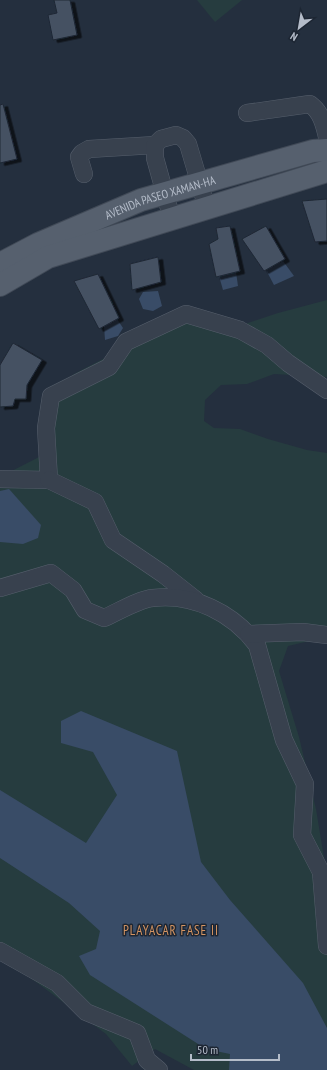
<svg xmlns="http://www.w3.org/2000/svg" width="327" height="1070" viewBox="0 0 327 1070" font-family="'PT Sans Narrow',sans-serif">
  <defs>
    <filter id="shadow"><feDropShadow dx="4.5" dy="2.5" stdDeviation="0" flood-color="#0009"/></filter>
  </defs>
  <rect width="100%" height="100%" fill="#242f3e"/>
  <g fill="#263c3f">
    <polygon points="197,0 242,0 215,22"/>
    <polygon points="327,300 327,377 274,374 247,384 221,385 205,400 204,421 214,428 240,429 268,439 307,450 327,453 327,637 288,646 279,671 299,737 316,809 327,876 327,1070 194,1070 155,1049 132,1066 106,1034 24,973 0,959 0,477 41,456 41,400 74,374 134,343 194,318 236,327 278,313"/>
  </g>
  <g fill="#394c67">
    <polygon points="283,261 294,276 274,285 266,270"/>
    <polygon points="236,272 238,286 223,290 219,276"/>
    <polygon points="158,291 162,306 153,311 143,309 139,299 143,292"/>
    <polygon points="117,319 123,328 118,336 105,340 104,326"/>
    <polygon points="9,489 41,525 38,538 23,544 0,542 0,491"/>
    <polygon points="81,711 177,751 201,862 230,900 303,983 327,1028 327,1070 229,1070 230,1054 206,1049 90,975 79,956 96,949 100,931 69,903 0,858 0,790 86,843 117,795 93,752 61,743 61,721"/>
  </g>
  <g fill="#455162" stroke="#1f2835" filter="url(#shadow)">
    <polygon points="54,0 70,0 77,35 53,40 48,15 57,13"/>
    <polygon points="3,104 17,159 0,163 0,105"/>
    <polygon points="327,199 327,241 315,242 302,201"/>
    <polygon points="230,226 240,271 216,277 209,244 218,239 216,228"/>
    <polygon points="266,226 285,259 264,271 242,239"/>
    <polygon points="158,257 161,282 132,290 130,264"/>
    <polygon points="98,274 119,318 99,329 74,281"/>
    <polygon points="13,343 42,360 27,385 26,399 15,399 13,406 0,407 0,365"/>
  </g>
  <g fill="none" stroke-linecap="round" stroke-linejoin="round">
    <g stroke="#565f6c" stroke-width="18">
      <g id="minor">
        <path d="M 247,113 L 310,104 C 321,112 324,124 327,137"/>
        <polyline points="84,174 79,157 82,153 89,149 155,145"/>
        <polyline points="172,219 155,158 155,145 161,139 176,135 183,138 188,144 207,208"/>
        <polyline points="0,479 49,480 46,428 51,396 109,367 126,342 186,314 240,330 267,345 288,363 327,390"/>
        <polyline points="49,480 95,502 113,540 163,574 196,600"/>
        <path d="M 0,588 L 51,573 L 73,590 L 85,610 L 104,618 C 118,612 139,599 153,598 C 193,593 233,613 257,645 L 284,740 L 305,784 L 302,835 L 321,872 L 327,946"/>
        <polyline points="249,634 303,632 327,635"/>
        <polyline points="0,951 57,983 86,1012 137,1033 147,1060 159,1070"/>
      </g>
    </g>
    <g stroke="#414a57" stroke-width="24">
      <g id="major">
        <path id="s1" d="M 0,264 L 38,244 L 141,200 L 313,151 L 327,150"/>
        <polyline points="0,285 48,257 327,171"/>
      </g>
    </g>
    <use href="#minor" stroke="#38414e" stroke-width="17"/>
    <use href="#major" stroke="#56606e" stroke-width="22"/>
  </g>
  <g text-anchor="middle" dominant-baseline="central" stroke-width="3" stroke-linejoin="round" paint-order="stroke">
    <g font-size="12" fill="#b4bcc9" stroke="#1d2633">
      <text stroke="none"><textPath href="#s1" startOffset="174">AVENIDA PASEO XAMAN-HA</textPath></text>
    </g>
    <g font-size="13" letter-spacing="1" fill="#d59563" stroke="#1d2633">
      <text x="171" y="930">PLAYACAR FASE II</text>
    </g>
  </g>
  <g transform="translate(299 28) rotate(211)" stroke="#1d2633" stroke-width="3" paint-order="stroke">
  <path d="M0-3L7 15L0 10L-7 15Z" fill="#b4bcc9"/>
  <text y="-6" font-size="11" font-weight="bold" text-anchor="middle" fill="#b4bcc9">N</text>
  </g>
  <path d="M191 1054v6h88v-6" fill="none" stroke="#b4bcc9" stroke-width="2"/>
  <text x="197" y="1054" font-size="12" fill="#b4bcc9" stroke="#1d2633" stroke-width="3" paint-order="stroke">50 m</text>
</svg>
